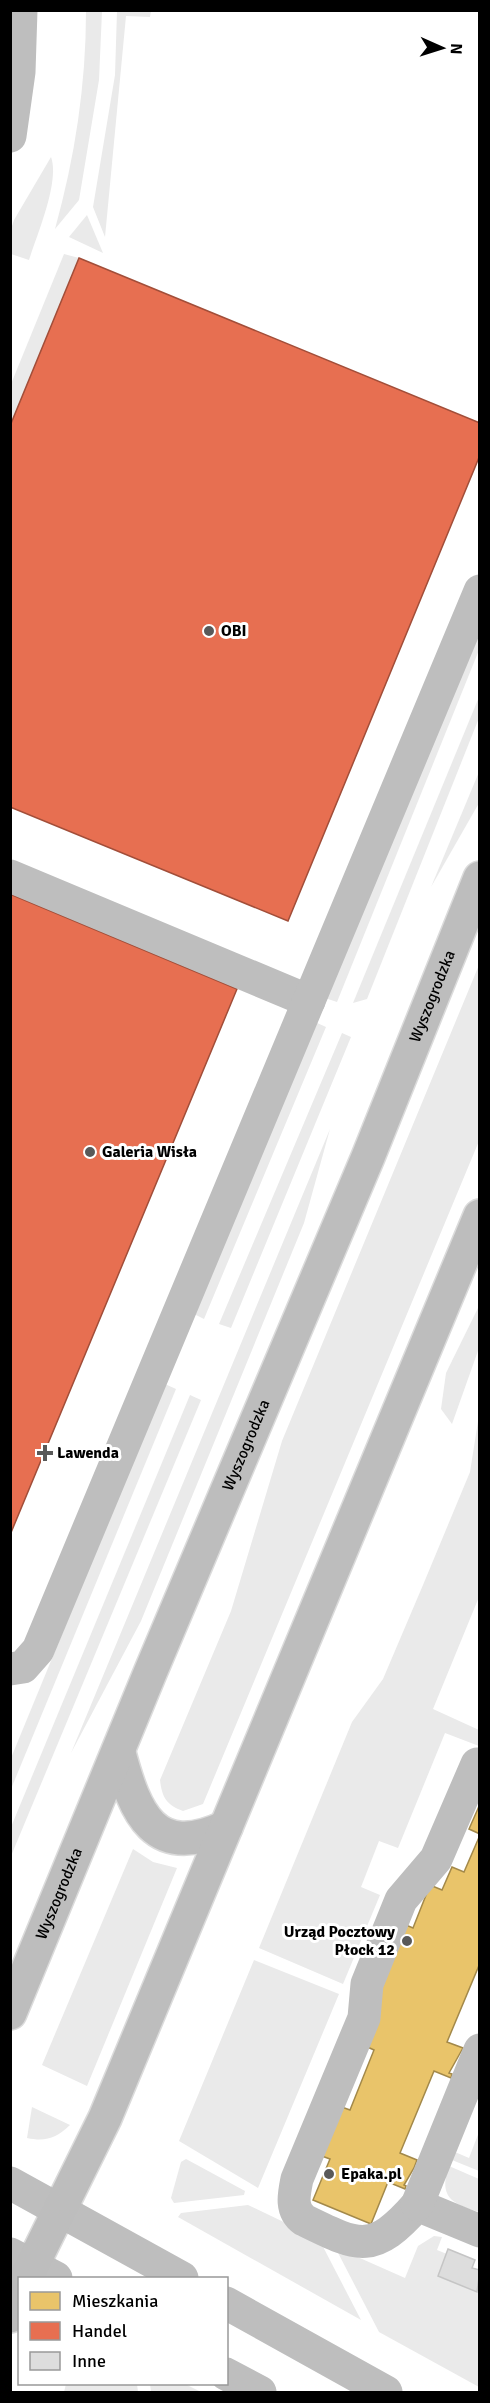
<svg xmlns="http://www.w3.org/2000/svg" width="490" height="2403" viewBox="0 0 490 2403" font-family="Signika,sans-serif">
  <rect width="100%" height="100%" fill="#fff"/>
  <g fill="#eaeaea">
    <path d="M 86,11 L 102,11 L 99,80 L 79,200 L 55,229 C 75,157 86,85 86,11 Z"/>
    <polygon points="117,11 151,11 150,17 126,16 105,237 93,207 115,75"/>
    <path d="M 51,157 C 60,181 37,235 29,260 L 11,254 L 11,229 L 14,220 Z"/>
    <polygon points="87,215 103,253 69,237"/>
    <polygon points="64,254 79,258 11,426 11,384"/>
    <polygon points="479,628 479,650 337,1002 325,998"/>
    <polygon points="479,697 479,718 367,999 353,1003"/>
    <polygon points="479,772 479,803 431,887"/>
    <path d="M 479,965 L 479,1141 L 203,1804 L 183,1811 C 167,1805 162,1798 160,1780 L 231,1611 L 282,1441 Z"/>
    <polygon points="315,1022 326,1027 204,1319 194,1314"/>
    <polygon points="342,1033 351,1037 231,1328 219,1324"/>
    <polygon points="330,1129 304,1223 141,1621 71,1753"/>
    <polygon points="479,1306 479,1348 452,1424 441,1409 446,1373"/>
    <polygon points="165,1384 176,1389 11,1789 11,1758"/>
    <polygon points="190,1395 201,1400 11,1856 11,1827"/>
    <polygon points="479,1415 479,1597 433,1709 479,1730 479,1746 445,1733 398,1848 379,1841 361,1887 380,1895 343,1984 259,1948 352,1722 383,1679 423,1585 470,1472"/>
    <polygon points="133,1849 153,1862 177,1868 87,2086 42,2065"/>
    <polygon points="254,1960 339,1994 258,2188 179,2141"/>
    <path d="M 32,2107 L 70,2125 C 56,2138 46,2142 27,2138 Z"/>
    <polygon points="479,2132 479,2171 452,2160 455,2152 469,2158"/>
    <polygon points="186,2159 245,2191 244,2195 174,2203 171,2198 181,2162"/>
    <path d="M 449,2166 L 479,2179 L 479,2212 C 452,2204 438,2197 449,2166 Z"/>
    <polygon points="248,2205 319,2239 361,2320 178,2217 181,2213"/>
    <polygon points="434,2236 442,2237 437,2250 447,2254 438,2276 479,2292 479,2387 379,2332 335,2247 405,2278 418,2246"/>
    <polygon points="66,2384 137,2384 138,2392 64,2392"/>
    <polygon points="150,2384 185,2384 201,2392 151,2392"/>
  </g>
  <g fill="#e9c46a" stroke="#a3894a" stroke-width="1.5">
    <polygon points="480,1804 480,1834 469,1829"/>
    <polygon points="480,1835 480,1963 447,2042 463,2048 449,2073 452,2074 451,2078 434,2071 400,2153 417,2160 414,2168 404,2185 406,2186 405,2189 388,2182 371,2224 313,2200 330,2159 319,2155 339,2106 350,2110 374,2050 363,2045 375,1998 406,1925 413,1928 430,1885 442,1890 452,1867 464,1872"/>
  </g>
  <g fill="#e76f51" stroke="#a24e39" stroke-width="1.5">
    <polygon points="79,258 480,423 480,455 288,921 10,807 10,426"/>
    <polygon points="10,894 237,989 10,1535"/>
  </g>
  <polygon fill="#ddd" stroke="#c5c5c5" stroke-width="1.5" points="448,2249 475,2260 472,2268 480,2270 477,2292 438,2276"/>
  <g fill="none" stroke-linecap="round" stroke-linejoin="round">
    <g stroke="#dbdbdb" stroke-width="36">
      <g id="major">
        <path d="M 119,1753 C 135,1813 154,1861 226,1827"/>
        <path id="s1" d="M 10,2013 L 150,1673 L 368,1157 L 480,878"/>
        <polyline points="26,2278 105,2118 480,1216"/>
        <polyline points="10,2316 20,2295"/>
      </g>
    </g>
    <g stroke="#bebebe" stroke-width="33">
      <polyline points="10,136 19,72 21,10"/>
      <polyline points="10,876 309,1001"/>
      <polyline points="10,1669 23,1667 38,1650 480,591"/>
      <path d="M 477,1764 L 436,1859 L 401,1900 L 367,1984 L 364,2018 L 297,2179 C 294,2194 290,2210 304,2220 C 359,2247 373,2255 417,2205 L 480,2231"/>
      <polyline points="10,2183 182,2278"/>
      <polyline points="417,2205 480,2050"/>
      <polyline points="10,2254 56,2278"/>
      <polyline points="226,2303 386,2392"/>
      <polyline points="226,2374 260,2392"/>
    </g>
    <use href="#major" stroke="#bdbdbd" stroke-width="33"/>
  </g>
  <g fill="#595959" stroke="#fff" stroke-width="2">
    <circle cx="209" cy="631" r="6"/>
    <circle cx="90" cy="1152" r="6"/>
    <path d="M42 1444h6v6h6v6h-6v6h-6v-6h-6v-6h6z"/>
    <circle cx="407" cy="1941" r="6"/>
    <circle cx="329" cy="2174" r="6"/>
  </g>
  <g text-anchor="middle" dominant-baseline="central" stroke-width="6" stroke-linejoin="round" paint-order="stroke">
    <g font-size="16" font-weight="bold" fill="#000" stroke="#fff" text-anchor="start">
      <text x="221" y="631">OBI</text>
      <text x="102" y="1152">Galeria Wisła</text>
      <text x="57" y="1453">Lawenda</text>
      <text x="395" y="1932" text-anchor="end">Urząd Pocztowy<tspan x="395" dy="18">Płock 12</tspan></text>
      <text x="341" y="2174">Epaka.pl</text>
    </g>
    <g font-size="16" fill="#000" stroke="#fff">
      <text stroke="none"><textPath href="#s1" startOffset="1101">Wyszogrodzka</textPath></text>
      <text stroke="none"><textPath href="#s1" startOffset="615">Wyszogrodzka</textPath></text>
      <text stroke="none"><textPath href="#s1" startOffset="129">Wyszogrodzka</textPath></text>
    </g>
  </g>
  <rect width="490" height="2403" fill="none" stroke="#000000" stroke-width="24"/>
  <rect x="18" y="2277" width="210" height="108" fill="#ffffff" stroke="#999999" stroke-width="1.5"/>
  <rect x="30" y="2292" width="30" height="18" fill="#e9c46a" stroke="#999999" stroke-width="1.5"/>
  <text x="72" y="2307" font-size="18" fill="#000000">Mieszkania</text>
  <rect x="30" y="2322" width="30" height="18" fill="#e76f51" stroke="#999999" stroke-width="1.5"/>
  <text x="72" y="2337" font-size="18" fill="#000000">Handel</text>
  <rect x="30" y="2352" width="30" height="18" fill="#dddddd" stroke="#999999" stroke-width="1.5"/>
  <text x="72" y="2367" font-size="18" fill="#000000">Inne</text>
  <g transform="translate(442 48) rotate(93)" stroke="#ffffff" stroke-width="4.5" paint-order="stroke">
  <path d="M0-4.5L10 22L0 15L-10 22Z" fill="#000000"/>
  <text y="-9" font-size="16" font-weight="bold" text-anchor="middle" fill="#000000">N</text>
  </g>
</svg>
